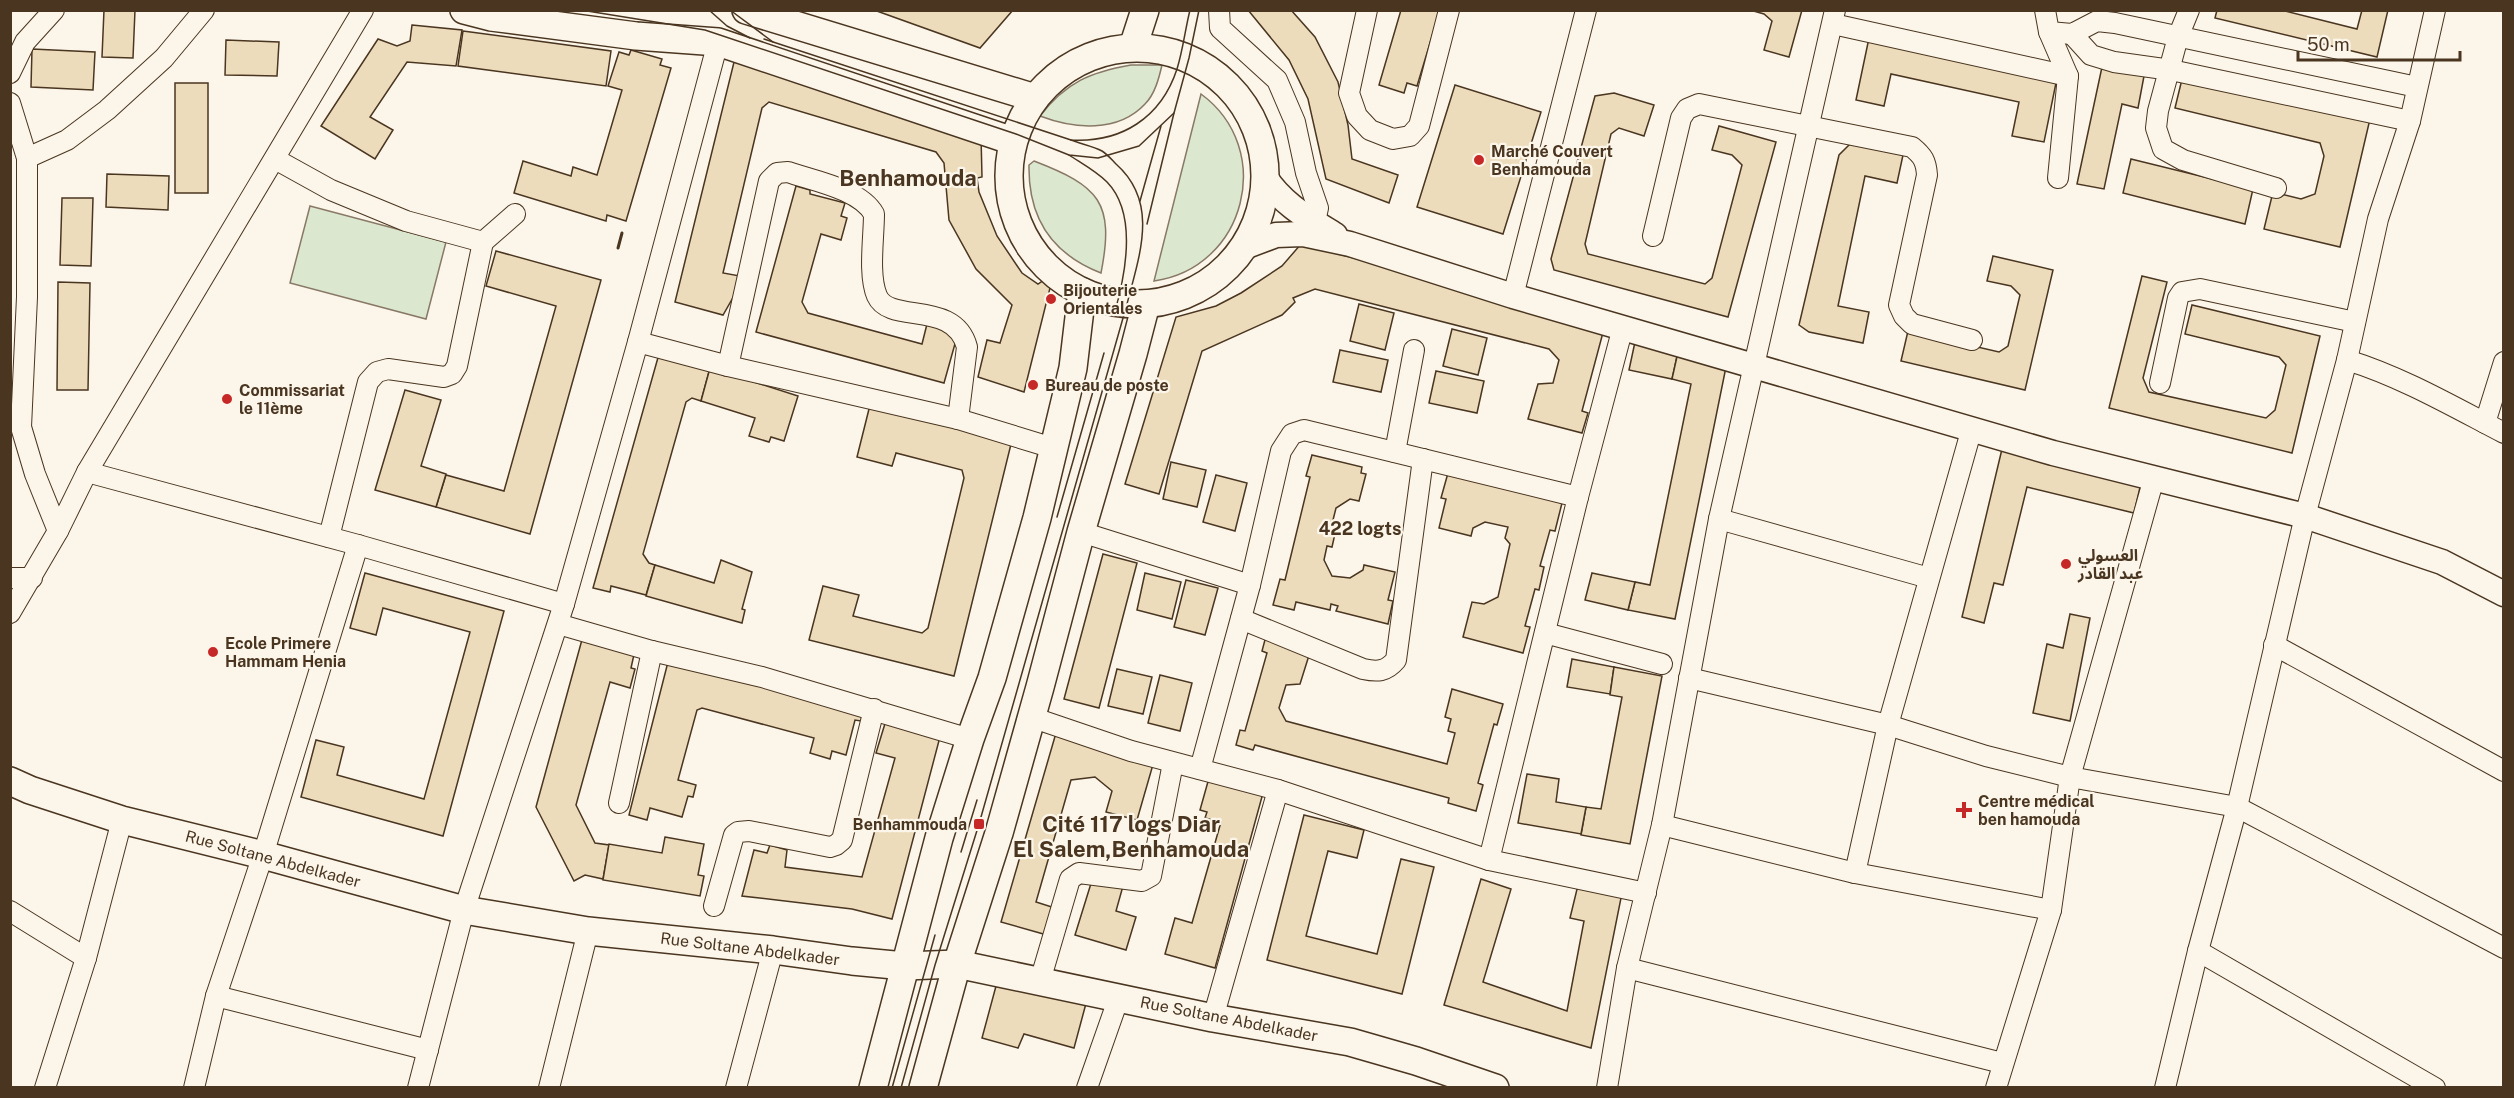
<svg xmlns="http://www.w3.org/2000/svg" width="2514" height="1098" viewBox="0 0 2514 1098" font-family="'Public Sans','Noto Sans Arabic',sans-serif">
  <rect width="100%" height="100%" fill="#fbf6e9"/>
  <g fill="#dce7d0" stroke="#887966" stroke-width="1.5">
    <path d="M 1131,65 L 1162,65 C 1159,78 1155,94 1145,104 C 1118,133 1074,129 1040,116 C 1066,82 1091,72 1131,65 Z"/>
    <path d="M 1201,94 C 1276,149 1246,268 1154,281 Z"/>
    <path d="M 1034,161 C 1099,186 1115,202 1101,273 C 1052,254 1028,218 1029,165 Z"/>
    <polygon points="310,206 446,242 426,319 290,283"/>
  </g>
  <g fill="#ecdcbc" stroke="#4a3520" stroke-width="1.5">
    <polygon points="104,10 135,10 133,58 102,57"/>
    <polygon points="874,10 975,11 1013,10 980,48"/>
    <polygon points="1248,10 1291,10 1315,37 1338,82 1348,125 1352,159 1398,175 1389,203 1326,179 1308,99 1289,60"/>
    <polygon points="1401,10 1440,10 1417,86 1407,83 1404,93 1379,85"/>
    <polygon points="1750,10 1802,10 1789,57 1764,50 1772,21 1764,14"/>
    <polygon points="2217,10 2281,10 2357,29 2362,10 2388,10 2377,57 2215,18"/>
    <polygon points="412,25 462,30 456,66 407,62 370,117 393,130 375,159 321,126 378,39 397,46 410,41"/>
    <polygon points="463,31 611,51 606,86 458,66"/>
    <polygon points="1869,38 2057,78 2044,142 2012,136 2019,102 1891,74 1884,106 1856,100"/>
    <polygon points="226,40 279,42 277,76 225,75"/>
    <polygon points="32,49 95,52 93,90 31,87"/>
    <polygon points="631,50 662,59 660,65 671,68 626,221 607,215 606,221 514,193 523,161 571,176 573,167 597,175 622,90 608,86 619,52 629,55"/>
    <polygon points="736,54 981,136 982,177 977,178 979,192 997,236 1022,273 1038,284 1044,280 1050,288 1024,392 978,377 987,340 1000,343 1012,305 976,269 949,220 944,163 936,152 769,102 762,108 723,273 740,276 735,294 723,315 675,302"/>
    <polygon points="2102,67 2144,76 2138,108 2122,104 2104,189 2077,184"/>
    <polygon points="2183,75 2370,119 2340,247 2264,229 2273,192 2301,199 2315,194 2324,156 2320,143 2175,108"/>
    <rect x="175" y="83" width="33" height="110"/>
    <polygon points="1455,85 1541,112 1503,234 1417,207"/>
    <polygon points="1614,93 1654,105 1644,136 1619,128 1611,134 1585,244 1588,254 1705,284 1712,278 1742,165 1732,155 1712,150 1719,126 1776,142 1728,317 1554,270 1551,259 1595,96"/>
    <polygon points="1850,144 1903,155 1897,183 1865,176 1838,306 1869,312 1863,343 1809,332 1799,325 1839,155"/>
    <polygon points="2131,159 2253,189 2245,224 2123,193"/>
    <polygon points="107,174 169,176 168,210 106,207"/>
    <polygon points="796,186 810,190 810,194 845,203 841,216 847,218 841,240 821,234 802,302 808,313 922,344 927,324 958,333 944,383 756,332"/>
    <polygon points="62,198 93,198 91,266 60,265"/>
    <polygon points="1301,244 1605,325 1582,411 1588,413 1582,433 1528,419 1538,384 1553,383 1559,360 1549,349 1315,289 1293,298 1295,302 1282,315 1202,351 1159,494 1125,484 1176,317 1216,306 1241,293 1282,266"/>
    <polygon points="496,251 601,280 530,534 436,507 446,475 504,491 556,306 486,286"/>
    <polygon points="1993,256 2053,270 2025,390 1901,361 1908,331 1999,352 2008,346 2020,295 2011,286 1987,281"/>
    <polygon points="2142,276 2167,282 2143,378 2149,392 2266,418 2275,410 2286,365 2279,357 2185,334 2192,305 2320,336 2292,453 2109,408"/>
    <polygon points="58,282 90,283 88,390 57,390"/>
    <polygon points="1359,304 1394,313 1385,350 1350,341"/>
    <polygon points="1452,329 1487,338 1478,375 1443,366"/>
    <polygon points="1635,342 1678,352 1672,379 1629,370"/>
    <polygon points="1340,350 1388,360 1381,392 1333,382"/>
    <polygon points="1678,352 1727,362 1675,619 1628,610 1635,582 1650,585 1691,384 1672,379"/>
    <polygon points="659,354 710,368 701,401 692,398 686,402 643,554 649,563 655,565 646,595 611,586 610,592 593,588"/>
    <polygon points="710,368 798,396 784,441 771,437 769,442 749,436 755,418 701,401"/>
    <polygon points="1436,371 1484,381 1477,413 1429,403"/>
    <polygon points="405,390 441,400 421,466 446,474 436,507 375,490"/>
    <polygon points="870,405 1012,440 954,676 809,640 823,586 859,595 853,616 922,633 928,628 964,478 962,470 896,453 892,466 857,457"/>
    <polygon points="2002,449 2141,483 2134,513 2027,487 2003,585 1994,583 1984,623 1962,617"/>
    <polygon points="1312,455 1362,467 1361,473 1366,474 1359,501 1350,499 1336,508 1332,524 1337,525 1332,547 1327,546 1324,560 1332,576 1350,578 1363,570 1364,565 1395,572 1388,600 1393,601 1388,624 1336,611 1338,606 1331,604 1330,610 1296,602 1294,610 1273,605 1280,579 1285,580 1310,477 1306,476"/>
    <polygon points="1171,462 1206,470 1197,507 1163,499"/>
    <polygon points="1448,473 1562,503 1555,531 1550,530 1540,566 1544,567 1539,590 1535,589 1525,626 1530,627 1523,653 1463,637 1472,602 1484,604 1498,597 1510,544 1505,538 1508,527 1485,522 1473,528 1471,536 1439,528 1446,499 1441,498"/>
    <polygon points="1216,475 1247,483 1235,531 1203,522"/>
    <polygon points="1103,554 1137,563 1099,708 1064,699"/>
    <polygon points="721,560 752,572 742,609 745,610 742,623 646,596 655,565 714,583"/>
    <polygon points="365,573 504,611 443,836 301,797 316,740 344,747 337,775 424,799 470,632 383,608 376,635 350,628"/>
    <polygon points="1145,573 1181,582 1172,619 1137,610"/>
    <polygon points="1592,573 1635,582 1628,610 1585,600"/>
    <polygon points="1186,580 1218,588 1205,635 1174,627"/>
    <polygon points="2070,614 2090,618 2070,721 2033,713 2047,644 2063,648"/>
    <polygon points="583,636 635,650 631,668 635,669 630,688 610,682 576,805 595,843 609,845 603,879 585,875 574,881 536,807"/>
    <polygon points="1266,636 1311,649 1300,684 1286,685 1279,708 1286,721 1447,764 1455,733 1448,731 1451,719 1445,717 1452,689 1503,704 1497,725 1494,724 1478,783 1483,785 1476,811 1448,803 1449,798 1255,745 1253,750 1236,745 1240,730 1245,731 1267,653 1262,651"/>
    <polygon points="669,658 865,708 861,721 855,720 846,755 832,751 830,759 810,753 814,738 702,708 697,710 678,780 696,785 693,797 688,796 682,817 650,808 647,820 629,815"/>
    <polygon points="1572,659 1614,667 1610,694 1567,687"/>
    <polygon points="1614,667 1662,676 1630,844 1581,835 1586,807 1601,809 1622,697 1610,695"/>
    <polygon points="1117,669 1152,677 1143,714 1108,706"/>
    <polygon points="1160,675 1192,683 1180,731 1148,723"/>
    <polygon points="887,717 941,733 892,919 852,909 742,896 754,850 767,853 770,845 787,850 785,867 862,877 895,758 876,753"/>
    <polygon points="1056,733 1154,761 1137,820 1106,812 1112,791 1095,777 1071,780 1036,902 1055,908 1047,935 1001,922"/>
    <polygon points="1527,774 1559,779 1556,802 1586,807 1581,834 1518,823"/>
    <polygon points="1209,778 1263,793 1215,968 1165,954 1175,918 1192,923 1221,822 1205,818 1207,812 1200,810"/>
    <polygon points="1304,815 1364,830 1357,858 1328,851 1306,936 1377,954 1401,859 1434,867 1402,994 1267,960"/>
    <polygon points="665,837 704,844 698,875 704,876 700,896 603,880 609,844 662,853"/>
    <polygon points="1093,877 1123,886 1116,911 1136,917 1126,950 1075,935"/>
    <polygon points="1481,879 1511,889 1483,982 1567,1011 1584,921 1570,918 1579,881 1622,893 1591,1048 1444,1005"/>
    <polygon points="999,975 1088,996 1074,1048 1024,1034 1018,1048 982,1038"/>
  </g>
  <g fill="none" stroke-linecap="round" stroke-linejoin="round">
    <g stroke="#4a3520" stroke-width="22">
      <g id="minor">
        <polyline points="1219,10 1220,28 1277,80 1295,122 1306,173 1318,208 1315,222"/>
        <polyline points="1367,10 1349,93 1357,116 1370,130 1393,139 1410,136 1419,126 1449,10"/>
        <polyline points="2045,10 2049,32 2072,34 2097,21 2115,23 2417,87"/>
        <polyline points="2189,10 2178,37 2158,111 2156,128 2163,149 2183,160 2276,188"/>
        <polyline points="1833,24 2068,76"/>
        <polyline points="2049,32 2068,76 2058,178"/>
        <polyline points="2072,34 2091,55 2114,62 2171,70 2410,121"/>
        <polyline points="10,73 25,42 54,10"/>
        <polyline points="10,103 27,158 27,297 21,427 35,474 58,531"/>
        <polyline points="27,158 67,140 107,110 164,58 204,10"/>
        <polyline points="275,159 331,190 406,221 483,242 515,214"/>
        <path d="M 1653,236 L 1681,118 L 1687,109 L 1699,104 L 1912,147 C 1923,156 1926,161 1927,175 L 1899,305 L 1904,316 L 1912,324 L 1972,340"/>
        <polyline points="1513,296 1586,10"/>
        <polyline points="638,342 728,366 958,419 1053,448"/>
        <path d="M 2347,360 C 2402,377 2452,406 2504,433"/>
        <path d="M 728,366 L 769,181 L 777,173 L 788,172 C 814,181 860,189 874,214 C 874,237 868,275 877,296 C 890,325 954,299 967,347 L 958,419"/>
        <polyline points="2160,383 2178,298 2182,292 2200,289 2355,322"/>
        <polyline points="2485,423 2504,362"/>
        <polyline points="1395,452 1414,350"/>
        <polyline points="87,472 358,545 564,604"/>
        <polyline points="1719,519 1929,578"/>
        <polyline points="1081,532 1250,585"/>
        <polyline points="329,537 368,382 377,372 388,369 444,377 452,374 457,366 483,242"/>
        <polyline points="10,578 32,578"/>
        <polyline points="10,613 58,531 87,472 363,10"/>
        <path d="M 1241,619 L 1363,669 C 1377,672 1386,672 1396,660 L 1423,459"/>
        <polyline points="558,624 652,651 762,677 970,739"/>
        <polyline points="1545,633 1662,664"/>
        <polyline points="2274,645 2504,771"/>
        <polyline points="1689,678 1888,725 1986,756 2070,777 2237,807 2504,948"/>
        <polyline points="1031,717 1131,751 1278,790 1489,860 1646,893"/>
        <polyline points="1200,769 1250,585 1281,451 1292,434 1304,430 1578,497"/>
        <polyline points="619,803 652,651"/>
        <polyline points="1662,825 1855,873 2051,910"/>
        <polyline points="1489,860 1578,497 1623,327"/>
        <polyline points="1855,873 1888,725 1972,428"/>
        <polyline points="714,906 734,835 738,832 749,831 830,847 836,845 842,840 874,709"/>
        <polyline points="10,911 86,958"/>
        <polyline points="2198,951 2435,1088"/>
        <polyline points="1627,968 2002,1063"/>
        <polyline points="1040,981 1070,879 1079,873 1142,881 1151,876 1173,763"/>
        <polyline points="216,996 428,1050"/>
        <polyline points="1213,1018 1278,790"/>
        <polyline points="45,1088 86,958 122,820"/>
        <polyline points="194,1088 216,996 263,855 358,545"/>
        <polyline points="418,1088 464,910 564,604 638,342 718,42"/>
        <polyline points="549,1088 588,931"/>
        <polyline points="736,1088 773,950"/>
        <polyline points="1087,1088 1119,997"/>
        <polyline points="1607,1088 1627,968 1662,825 1719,519 1835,10"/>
        <polyline points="1996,1088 2051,910 2070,777 2154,478"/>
        <polyline points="2165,1088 2198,951 2237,807 2305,516 2347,360 2378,219 2410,121 2435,10"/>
      </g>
    </g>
    <g stroke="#4a3520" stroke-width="27">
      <g id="tertiary">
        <path d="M 1265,177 C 1282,204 1308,218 1335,235"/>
        <polyline points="1244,247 1276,235 1303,234 1350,244 1513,296 2053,453 2305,516 2442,562 2504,594"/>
      </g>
    </g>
    <g stroke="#4a3520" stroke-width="30">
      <g id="secondary">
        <polyline points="464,10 491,17 636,36 718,42 1013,141"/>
        <polyline points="746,10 1035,98"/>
        <polyline points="1133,47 1145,10"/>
        <circle cx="1137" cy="176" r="128"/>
        <polyline points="10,781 30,790 122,820 263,855 464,910 588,931 773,950 852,961 905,966 957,964 1213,1018 1350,1042 1416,1061 1495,1088"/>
        <polyline points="873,1088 939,838 970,739 992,678 1037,518 1073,368 1082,292"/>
        <polyline points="923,1088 957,964 999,833 1040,687 1081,532 1133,354 1146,304"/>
      </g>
    </g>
    <use href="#minor" stroke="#fbf6e9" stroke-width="20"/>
    <use href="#tertiary" stroke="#fbf6e9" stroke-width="24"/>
    <use href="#secondary" stroke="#fbf6e9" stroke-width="27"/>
    <g stroke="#4a3520" stroke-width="1.5">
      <polyline points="581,10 705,30 1016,134 1069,155 1098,158 1139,146 1174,113 1189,58 1199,10"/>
      <polyline points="709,10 727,26 750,38"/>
      <polyline points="730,10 773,42"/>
      <path d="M 764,39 L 1071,140 C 1121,143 1161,118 1177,69 C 1183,50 1185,30 1190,10"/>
      <path d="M 1069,155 C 1081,163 1096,171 1107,182 C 1138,214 1125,277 1114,315"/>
      <polyline points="1140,201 1161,126"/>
      <polyline points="1147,224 1174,113"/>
      <polyline points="1057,517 1104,353"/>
      <polyline points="961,852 977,800"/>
      <polyline points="892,1088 935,935"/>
      <path d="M 901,1088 L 935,965 L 979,824 L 1127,304 C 1139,256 1160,203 1116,164 C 1112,160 1107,154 1102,151 C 1093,146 1081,144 1071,140"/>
    </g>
    <polyline stroke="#4a3520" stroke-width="3" points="618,248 622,233"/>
  </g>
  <g fill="#c62828" stroke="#fbf6e9" stroke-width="2">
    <circle cx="1479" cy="160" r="6"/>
    <circle cx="1051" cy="299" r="6"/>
    <circle cx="1033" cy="385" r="6"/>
    <circle cx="227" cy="399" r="6"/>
    <circle cx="2066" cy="564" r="6"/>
    <circle cx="213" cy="652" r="6"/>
    <path d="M1961 801h6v6h6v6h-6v6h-6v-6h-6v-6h6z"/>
    <rect x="973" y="818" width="12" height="12" rx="3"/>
  </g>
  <g text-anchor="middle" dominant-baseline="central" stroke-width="4.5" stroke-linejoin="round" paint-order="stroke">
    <g font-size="16" font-weight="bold" fill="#4a3520" stroke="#fbf6e9" text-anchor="start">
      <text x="1491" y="151">Marché Couvert<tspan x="1491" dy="18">Benhamouda</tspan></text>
      <text x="1063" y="290">Bijouterie<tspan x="1063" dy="18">Orientales</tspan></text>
      <text x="1045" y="385">Bureau de poste</text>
      <text x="239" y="390">Commissariat<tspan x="239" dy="18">le 11ème</tspan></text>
      <text x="2078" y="555">العسولي<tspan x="2078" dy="18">عبد القادر</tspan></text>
      <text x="225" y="643">Ecole Primere<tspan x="225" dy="18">Hammam Henia</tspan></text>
      <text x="1978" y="801">Centre médical<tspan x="1978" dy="18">ben hamouda</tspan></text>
      <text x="967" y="824" text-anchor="end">Benhammouda</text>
    </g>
    <g font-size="16" fill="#4a3520" stroke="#fbf6e9">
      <text transform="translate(273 859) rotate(15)">Rue Soltane Abdelkader</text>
      <text transform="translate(750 949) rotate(7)">Rue Soltane Abdelkader</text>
      <text transform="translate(1229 1019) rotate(11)">Rue Soltane Abdelkader</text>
    </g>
    <g font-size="18" font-weight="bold" fill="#4a3520" stroke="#fbf6e9">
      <text x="1360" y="528">422 logts</text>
    </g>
    <g font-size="22" font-weight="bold" fill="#4a3520" stroke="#fbf6e9">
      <text x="908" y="178">Benhamouda</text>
      <text x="1131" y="824">Cité 117 logs Diar<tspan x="1131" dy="25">El Salem,Benhamouda</tspan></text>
    </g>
  </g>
  <rect width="2514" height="1098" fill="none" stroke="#4a3520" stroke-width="24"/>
  <path d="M2298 51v9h162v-9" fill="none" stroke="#4a3520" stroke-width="3"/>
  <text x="2307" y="51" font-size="18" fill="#4a3520" stroke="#fbf6e9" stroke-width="4.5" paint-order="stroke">50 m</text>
</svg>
